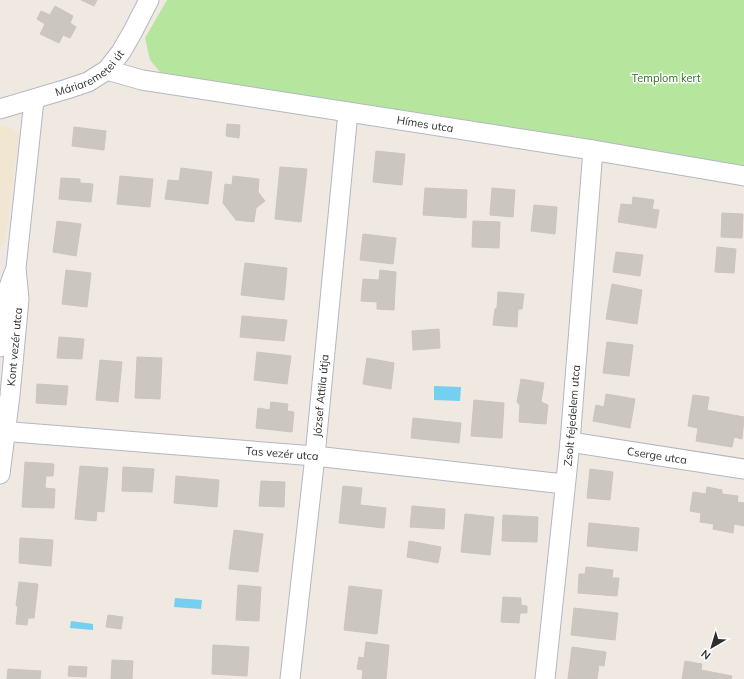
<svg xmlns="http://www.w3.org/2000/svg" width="744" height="679" viewBox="0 0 744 679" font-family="Mulish,sans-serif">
  <rect width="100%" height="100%" fill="#efe9e1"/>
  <polygon fill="#f0e6d1" points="7,125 19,134 5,240 0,248 0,127"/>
  <polygon fill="#b6e59e" points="167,0 744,0 744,169 347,106 160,72 150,60 145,38"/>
  <g fill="#75cff0">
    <polygon points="434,386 461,387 460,401 434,400"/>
    <polygon points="175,598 202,600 201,609 174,607"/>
    <polygon points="71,621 93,624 93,630 70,628"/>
  </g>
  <g fill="#cbc7bf" stroke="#cbc5ba">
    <polygon points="81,0 97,0 94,6"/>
    <polygon points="55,6 73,16 70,23 76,27 70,38 63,35 59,43 40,34 45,24 37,19 41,11 50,15"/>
    <polygon points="227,124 240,125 239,138 226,136"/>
    <polygon points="74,127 106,131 104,150 72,146"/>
    <polygon points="376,151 405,154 402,185 373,182"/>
    <polygon points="280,167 307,169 301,222 275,219"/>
    <polygon points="181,168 212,172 208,204 165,199 168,180 179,181"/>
    <polygon points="120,176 153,179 150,207 117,204"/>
    <polygon points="233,176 259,179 258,192 265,201 256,208 254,222 236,220 223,203 225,184 232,185"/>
    <polygon points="61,178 80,179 80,183 93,184 91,202 59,199"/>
    <polygon points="425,188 467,190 466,218 423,215"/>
    <polygon points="492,188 515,190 513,217 490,215"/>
    <polygon points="633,197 654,200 652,209 659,210 656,228 618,222 621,204 632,205"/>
    <polygon points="534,205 557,207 555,234 531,231"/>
    <polygon points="722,213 743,214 742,238 721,237"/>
    <polygon points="57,221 81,224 76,256 53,252"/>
    <polygon points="473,221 500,222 499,248 472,247"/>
    <polygon points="363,234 396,238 393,264 360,260"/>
    <polygon points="717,247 736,249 734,273 715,272"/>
    <polygon points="616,252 643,255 640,276 613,272"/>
    <polygon points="245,263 287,268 284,300 241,295"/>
    <polygon points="66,270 91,273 87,307 62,304"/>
    <polygon points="380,270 396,272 394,310 377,309 377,302 361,301 363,279 379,280"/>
    <polygon points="612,284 642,290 637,324 606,319"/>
    <polygon points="498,292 524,294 522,309 518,309 517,327 493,325 495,309 497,308"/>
    <polygon points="242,316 287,320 284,341 240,337"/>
    <polygon points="439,329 440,348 413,350 412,331"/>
    <polygon points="59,337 84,339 82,359 57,358"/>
    <polygon points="607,342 633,345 629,376 603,373"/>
    <polygon points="257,352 291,356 287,384 254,380"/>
    <polygon points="137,357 162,358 160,399 135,398"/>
    <polygon points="367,358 394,363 391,389 363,384"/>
    <polygon points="100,360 122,362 118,402 96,400"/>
    <polygon points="521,379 544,383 541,402 548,405 546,424 519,422 520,405 517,402"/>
    <polygon points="37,384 68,386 66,405 36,403"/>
    <polygon points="606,394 635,399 630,428 593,421 596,405 604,407"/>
    <polygon points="693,395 709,397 707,410 744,417 742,439 734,437 732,447 696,441 698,428 688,426"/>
    <polygon points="474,400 504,403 502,438 471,436"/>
    <polygon points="271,402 288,404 287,411 294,412 292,432 256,428 258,408 270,410"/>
    <polygon points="413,418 461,423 459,443 411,438"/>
    <polygon points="25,462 54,464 53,476 46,476 45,488 55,489 54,508 22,507"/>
    <polygon points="80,466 108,468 104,512 97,511 96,521 75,519"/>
    <polygon points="123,467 154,469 152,492 122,491"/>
    <polygon points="590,469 613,472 610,500 587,498"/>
    <polygon points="176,476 219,480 217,507 174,503"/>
    <polygon points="261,481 285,482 284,507 259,506"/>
    <polygon points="343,486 362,488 360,505 386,508 384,528 339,523"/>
    <polygon points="707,487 722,490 722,494 738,496 737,502 744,503 744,526 734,524 733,533 713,529 714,524 700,522 701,513 690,511 693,492 706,494"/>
    <polygon points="412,506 445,509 444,529 410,527"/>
    <polygon points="465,514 494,517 490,555 461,552"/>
    <polygon points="503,515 538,517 537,542 502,541"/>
    <polygon points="589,523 639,528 637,551 587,546"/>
    <polygon points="234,530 263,534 258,572 229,569"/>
    <polygon points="20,538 53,540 51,566 19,563"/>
    <polygon points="409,541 441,547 438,563 407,557"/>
    <polygon points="586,567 613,570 612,578 619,578 617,596 578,593 579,574 585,574"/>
    <polygon points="19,582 38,584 34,618 28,618 27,625 16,624 18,606 16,606"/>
    <polygon points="238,585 261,587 259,621 236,620"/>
    <polygon points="349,586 382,590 377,634 344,630"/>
    <polygon points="503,597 521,598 521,605 527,606 527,613 520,613 519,623 501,622"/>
    <polygon points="574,608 618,613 615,640 571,635"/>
    <polygon points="108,615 123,617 121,629 106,627"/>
    <polygon points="366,642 389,645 386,679 362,679 363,670 357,669 359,657 364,658"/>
    <polygon points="213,645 249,647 247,676 212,674"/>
    <polygon points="572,647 606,652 604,666 599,665 597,679 568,679"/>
    <polygon points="112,660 133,661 132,679 111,679"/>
    <polygon points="685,661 702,664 701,670 732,676 731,679 682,679"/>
    <polygon points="69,666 87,667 86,677 68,676"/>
    <polygon points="8,669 41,671 40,679 7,679"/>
  </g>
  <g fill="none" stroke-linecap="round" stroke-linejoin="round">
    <g stroke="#b4b7c1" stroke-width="21">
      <g id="minor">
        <path id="s1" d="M 107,70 L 142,80 L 586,149 L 744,176"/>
        <path id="s2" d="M 0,109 L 67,89 L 88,82 L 107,70 L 121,52 L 132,33 L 149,0"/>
        <polyline points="0,347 6,295 14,273"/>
        <path id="s3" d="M 0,431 L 315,456 L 564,484"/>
        <path id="s4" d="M 570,442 L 744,469"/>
        <path id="s5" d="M 0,474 L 10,395 L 19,299 L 16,268 L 34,100"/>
        <path id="s6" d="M 290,679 L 315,456 L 348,112"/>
        <path id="s7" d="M 545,679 L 570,442 L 593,150"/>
      </g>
    </g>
    <use href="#minor" stroke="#fff" stroke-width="19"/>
  </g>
  <g text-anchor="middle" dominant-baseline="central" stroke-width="3" stroke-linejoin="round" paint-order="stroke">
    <g font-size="11" fill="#2e2e2e" stroke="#fff">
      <text stroke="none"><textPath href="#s2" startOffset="98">Máriaremetei út</textPath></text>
      <text stroke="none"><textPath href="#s1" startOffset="323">Hímes utca</textPath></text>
      <text stroke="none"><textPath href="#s5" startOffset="128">Kont vezér utca</textPath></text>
      <text stroke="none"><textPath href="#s6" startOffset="285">József Attila útja</textPath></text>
      <text stroke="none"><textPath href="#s7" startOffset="265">Zsolt fejedelem utca</textPath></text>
      <text stroke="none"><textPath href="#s3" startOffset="283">Tas vezér utca</textPath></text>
      <text stroke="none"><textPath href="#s4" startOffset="88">Cserge utca</textPath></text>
    </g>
    <g font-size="11" fill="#2c6e1b" stroke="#fff">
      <text x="666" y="78">Templom kert</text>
    </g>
  </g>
  <g transform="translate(712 647) rotate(218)" stroke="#ffffff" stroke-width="3" paint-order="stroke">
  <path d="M0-3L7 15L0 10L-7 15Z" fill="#2e2e2e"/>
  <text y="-6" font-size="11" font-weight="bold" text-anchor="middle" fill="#2e2e2e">N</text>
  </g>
</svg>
